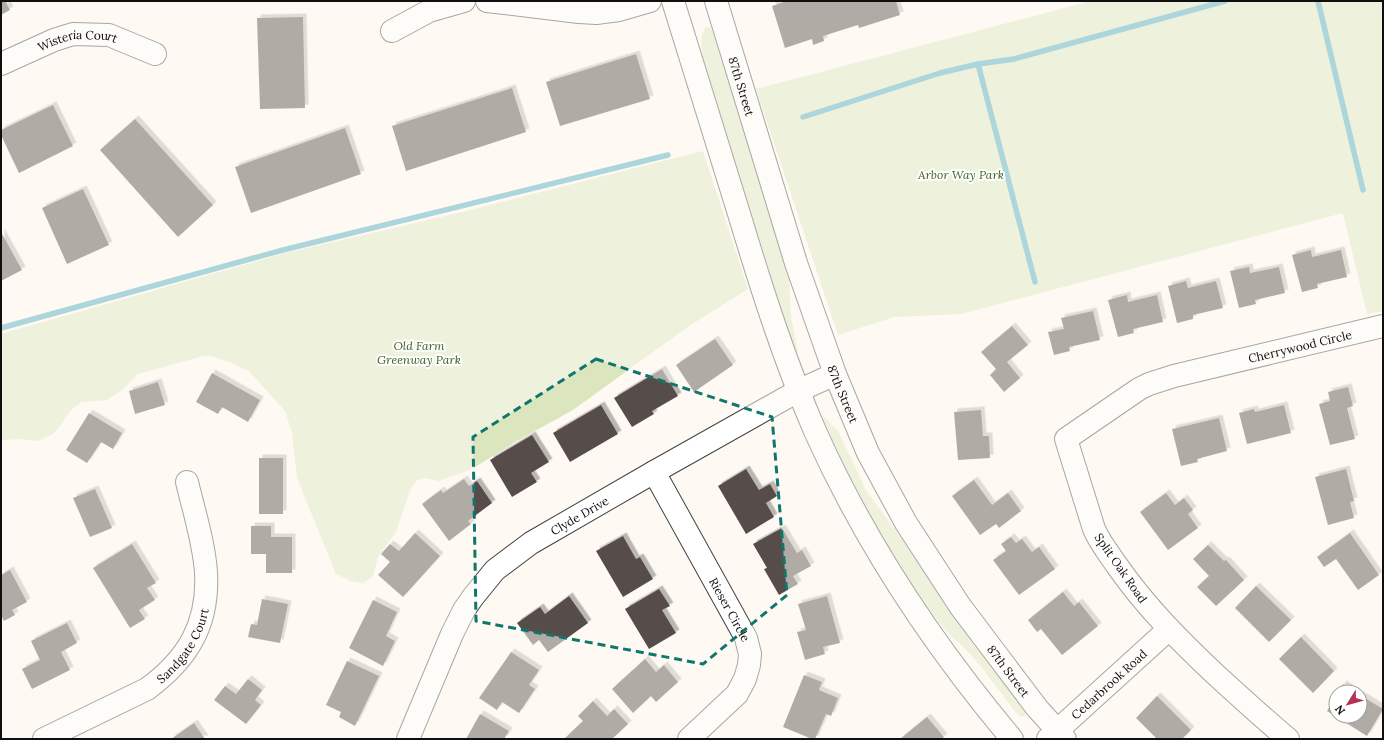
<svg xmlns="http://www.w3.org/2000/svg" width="1384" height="740" viewBox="0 0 1384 740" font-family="Lora,serif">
  <defs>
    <filter id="shadow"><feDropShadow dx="3.5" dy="-3.5" stdDeviation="0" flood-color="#0004"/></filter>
  </defs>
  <rect width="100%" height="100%" fill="#fef9f2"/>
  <g fill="#dbe6be">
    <polygon points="1091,1 1383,1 1383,311 1367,314 1343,213 961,314 894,317 838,335 756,89"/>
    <path d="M 706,27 L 709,27 L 712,30 L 789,279 L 791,317 L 798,352 L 797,353 L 787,329 L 704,61 C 701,51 699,35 706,27 Z"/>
    <polygon points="703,151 748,289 689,326 573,410 515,442 472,469 439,481 425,478 417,480 413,485 409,493 396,532 378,557 373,576 363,583 351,581 336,574 297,478 292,433 285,411 249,371 232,363 212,356 203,356 138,374 122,390 107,400 81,402 70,411 60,426 53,434 38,441 21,439 1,440 1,334 286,253 462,212"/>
    <path d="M 824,417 L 838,431 L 867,492 L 916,558 L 973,644 L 1025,711 L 1026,715 L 1022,717 L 1018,715 C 1002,695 988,674 971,655 C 960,643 947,633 937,620 C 890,559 854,490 823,419 Z"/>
  </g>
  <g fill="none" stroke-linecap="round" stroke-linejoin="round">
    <g stroke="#49aac1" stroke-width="5.5">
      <polyline points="1318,1 1363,190"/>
      <polyline points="978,64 1035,282"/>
      <polyline points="803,117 940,73 978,64 1014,59 1225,1"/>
      <polyline points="1,328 283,250 668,155"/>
    </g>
  </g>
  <g fill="#574e4c" filter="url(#shadow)">
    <polygon points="1,1 5,1 10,10 1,15"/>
    <polygon points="787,1 896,1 900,15 859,28 858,25 823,36 824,41 813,45 812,39 785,48 772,6"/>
    <polygon points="303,17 305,108 260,109 257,18"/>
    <polygon points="636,54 650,99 560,126 546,82"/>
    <polygon points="512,88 526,132 406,171 392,126"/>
    <polygon points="53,105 73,146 19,173 1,135 1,130"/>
    <polygon points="135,119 213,205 178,237 100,150"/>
    <polygon points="345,128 361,174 251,213 235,167"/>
    <polygon points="83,189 109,245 67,264 42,208"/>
    <polygon points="1,232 22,270 1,281"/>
    <polygon points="1311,250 1312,257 1341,250 1347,277 1317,284 1318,288 1302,292 1292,255"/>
    <polygon points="1249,267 1250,273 1279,267 1285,293 1255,300 1256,304 1239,308 1230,271"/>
    <polygon points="1186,281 1188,288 1216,281 1223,308 1193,315 1193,319 1177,323 1168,286"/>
    <polygon points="1127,295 1128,302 1157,295 1163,322 1133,329 1134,333 1118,337 1108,300"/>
    <polygon points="1093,311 1100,340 1069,347 1070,351 1054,355 1048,332 1064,329 1061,318"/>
    <polygon points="1012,326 1028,345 1007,362 1020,378 1004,392 990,375 996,369 981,352"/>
    <polygon points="715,339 733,365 694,392 676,365"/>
    <polygon points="662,369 678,396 652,411 654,414 632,427 614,398"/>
    <polygon points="212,373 260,400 248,422 222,407 218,414 196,402"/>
    <polygon points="158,382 165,405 135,414 129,391"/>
    <polygon points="1348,387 1353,406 1347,408 1355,439 1330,445 1319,404 1330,401 1328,392"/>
    <polygon points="601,405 618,434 570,462 553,433"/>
    <polygon points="1284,405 1291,433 1247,444 1239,413 1254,409 1255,412"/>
    <polygon points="981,410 983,436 989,436 990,458 958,460 954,412"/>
    <polygon points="89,413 122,433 113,449 101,442 87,463 66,450"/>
    <polygon points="1219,418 1227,451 1197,459 1198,462 1181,466 1172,429"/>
    <polygon points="532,435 549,462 531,473 537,482 512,497 490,460"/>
    <rect x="259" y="458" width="24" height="56"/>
    <polygon points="746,469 759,490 770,484 777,496 766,503 774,517 746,534 718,486"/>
    <polygon points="1346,469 1354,501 1350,502 1354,518 1328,525 1315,477"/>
    <polygon points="464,479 469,486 477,481 492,503 468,521 471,524 449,541 422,504 441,490 443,493"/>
    <polygon points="974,480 992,505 1008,493 1021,511 999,528 996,524 980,535 952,496"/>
    <polygon points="95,489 112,528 90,537 73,498"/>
    <polygon points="1166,493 1175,505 1184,498 1193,510 1188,514 1198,528 1168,550 1140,512"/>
    <polygon points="251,526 271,526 271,537 292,537 292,573 266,573 266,554 251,554"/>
    <polygon points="782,528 797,553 802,550 811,566 793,576 798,584 779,595 764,569 767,568 753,544"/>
    <polygon points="415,533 440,556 403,597 378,575 390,562 381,554 390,544 399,551"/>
    <polygon points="1350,533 1379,575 1358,590 1336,559 1324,567 1317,557"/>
    <polygon points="623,536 636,559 640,557 653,579 623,597 596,551"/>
    <polygon points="1011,537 1016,543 1022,539 1032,552 1039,547 1055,569 1019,595 993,560 1006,551 1001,544"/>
    <polygon points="132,544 156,583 147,588 155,600 139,610 145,619 130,628 93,568"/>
    <polygon points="1208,545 1224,561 1226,560 1244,580 1216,606 1197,587 1209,576 1193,559"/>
    <polygon points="10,570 27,602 12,610 15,615 4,621 1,615 1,575"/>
    <polygon points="1256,586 1291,620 1269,642 1235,608"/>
    <polygon points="659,589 670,606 662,610 676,633 649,649 625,609"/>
    <polygon points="1063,592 1074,606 1079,602 1098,626 1062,655 1041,629 1037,632 1028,620"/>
    <polygon points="569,596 588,623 548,652 539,640 533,645 517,623 540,607 545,614"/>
    <polygon points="827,596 840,643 823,647 825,654 805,660 797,632 806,630 798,604"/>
    <polygon points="262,599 288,604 280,643 248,637 251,624 257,625"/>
    <polygon points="373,600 397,612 386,636 395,641 383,666 349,648"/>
    <polygon points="67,623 77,643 61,652 70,670 32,689 22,669 40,660 31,641"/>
    <polygon points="1301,637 1334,671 1313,693 1279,659"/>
    <polygon points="511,652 539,670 529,685 535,689 519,713 502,702 497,710 479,698"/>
    <polygon points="645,659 656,672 664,665 678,682 656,702 651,696 633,713 612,689"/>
    <polygon points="347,661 379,676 355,726 339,717 341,712 326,705"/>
    <polygon points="804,675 822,682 819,690 838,698 831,716 826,714 815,739 812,739 783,727"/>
    <polygon points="248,679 262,690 255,700 261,705 246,724 214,700 225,686 236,694"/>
    <polygon points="1343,684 1355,692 1338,692"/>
    <polygon points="1360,695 1383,709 1367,736 1327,711 1336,696 1336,716 1360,716"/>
    <polygon points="1157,696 1191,730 1182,739 1157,739 1136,718"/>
    <polygon points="593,701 607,716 614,709 628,724 612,739 564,739 583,721 578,716"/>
    <polygon points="480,714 509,731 504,739 466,739"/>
    <polygon points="927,717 944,737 942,739 900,739"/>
    <polygon points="194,723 205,739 171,739"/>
  </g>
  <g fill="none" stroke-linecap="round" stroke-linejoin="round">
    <g stroke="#424242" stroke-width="24">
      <g id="minor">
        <polyline points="487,1 579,12 596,13 619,10 650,1"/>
        <path d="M 673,1 C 695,73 718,145 740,217 C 762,290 785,362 815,431 C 865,543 934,646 1012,739"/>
        <path id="s1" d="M 716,1 L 796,263 L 835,374 L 868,453 L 906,523 L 960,606 L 1037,708 L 1065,739"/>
        <polyline points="392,31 429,11 464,1"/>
        <path id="s2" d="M 1,64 L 54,40 L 73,34 L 109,35 L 155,54"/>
        <path id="s3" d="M 654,472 L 746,638 L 750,654 L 749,665 L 745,679 L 737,694 L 689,739"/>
        <path id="s4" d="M 44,739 L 147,689 C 188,659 209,624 206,572 C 204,543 194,511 187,482"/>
        <path id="s5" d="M 408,739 L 452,634 L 464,610 L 473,597 L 495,570 L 531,543 L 654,472 L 798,391 L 835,374"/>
        <path id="s6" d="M 1048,739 L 1169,629"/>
        <path id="s7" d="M 1288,739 C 1263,718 1239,696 1215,674 C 1180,641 1146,607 1118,567 C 1110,555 1100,543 1094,529 L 1066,439 L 1139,389 L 1149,384 L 1174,376 L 1383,326"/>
      </g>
    </g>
    <use href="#minor" stroke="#fff" stroke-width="22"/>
  </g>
  <path d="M0 0H1384V740H0ZM 596,359 L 772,417 L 787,595 L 703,664 L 476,621 L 473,437 Z" fill="#fef9f2" fill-opacity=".55" fill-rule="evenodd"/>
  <path fill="none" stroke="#0f766e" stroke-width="3" stroke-dasharray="8 5" stroke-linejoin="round" d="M 596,359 L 772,417 L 787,595 L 703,664 L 476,621 L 473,437 Z"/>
  <g text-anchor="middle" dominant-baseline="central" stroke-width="4" stroke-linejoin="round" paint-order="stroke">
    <g font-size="12" fill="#0f0f0f" stroke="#fff">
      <text stroke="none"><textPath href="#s2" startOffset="82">Wisteria Court</textPath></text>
      <text stroke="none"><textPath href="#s1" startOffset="89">87th Street</textPath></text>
      <text stroke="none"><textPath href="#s7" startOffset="637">Cherrywood Circle</textPath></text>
      <text stroke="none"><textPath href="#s1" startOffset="413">87th Street</textPath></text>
      <text stroke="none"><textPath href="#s5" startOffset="292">Clyde Drive</textPath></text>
      <text transform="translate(1121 568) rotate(55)">Split Oak Road</text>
      <text stroke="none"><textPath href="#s3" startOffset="157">Rieser Circle</textPath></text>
      <text stroke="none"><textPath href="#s4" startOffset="172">Sandgate Court</textPath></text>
      <text stroke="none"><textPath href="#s1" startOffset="737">87th Street</textPath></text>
      <text stroke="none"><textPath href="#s6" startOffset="82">Cedarbrook Road</textPath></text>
    </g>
    <g font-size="12" font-style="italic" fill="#3e6125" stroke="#fff">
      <text x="961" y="174">Arbor Way Park</text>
      <text x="419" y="345">Old Farm<tspan x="419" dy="14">Greenway Park</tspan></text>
    </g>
  </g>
  <rect width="1384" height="740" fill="none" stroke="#0f0f0f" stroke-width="4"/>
  <g transform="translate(1348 704) rotate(233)"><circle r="19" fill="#ffffff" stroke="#9f9f9f"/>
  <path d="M0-3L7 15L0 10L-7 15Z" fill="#b33353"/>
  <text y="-6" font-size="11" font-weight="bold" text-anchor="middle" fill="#0f0f0f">N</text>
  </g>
</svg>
